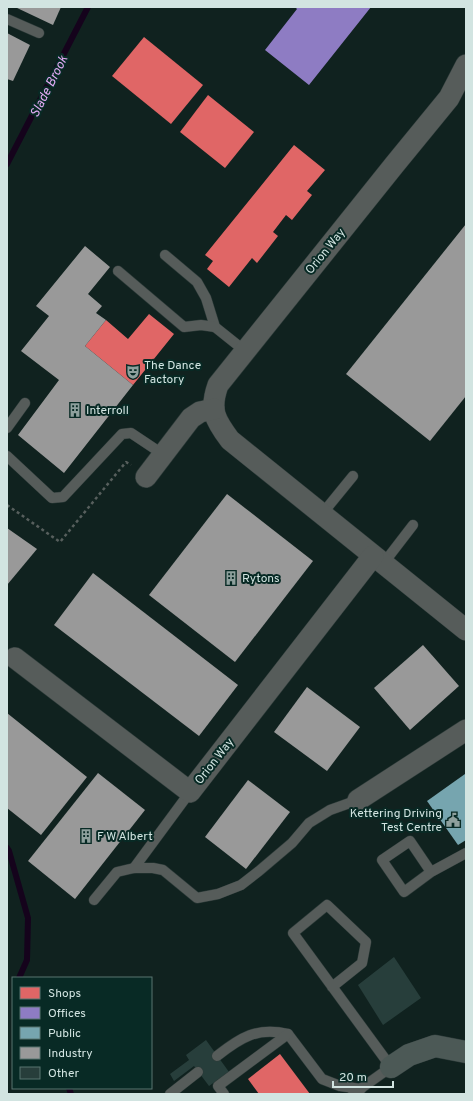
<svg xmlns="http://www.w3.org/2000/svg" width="473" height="1101" font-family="Overpass,sans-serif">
<rect width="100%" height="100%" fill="#10221f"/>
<!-- shops -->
<g fill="#e06666">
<path d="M144 37 203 85 171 124 112 76Z"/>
<path d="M208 95 254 132 225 168 180 132Z"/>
<path d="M294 145 325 170 307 191 312 195 292 220 286 215 273 232 278 236 257 263 252 258 229 287 207 269 213 261 205 255Z"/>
<path d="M149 314 174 334 133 385 85 346 106 320 128 339Z"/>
<path d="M280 1054 310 1094H259L248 1079Z"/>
</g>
<!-- offices -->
<path fill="#8e7cc3" d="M295 7H371L309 85 265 50 297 9Z"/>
<!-- public -->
<path fill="#76a5af" d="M465 774 466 840 458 845 427 801Z"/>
<!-- industry -->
<g fill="#999">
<path d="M15 7H61L53 25Z"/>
<path d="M7 33 30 45 13 81 7 79Z"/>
<path d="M466 224V396L430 441 346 374Z"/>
<path d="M85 246 110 267 88 294 102 306 96 313 106 320 85 346 133 385 64 473 18 435 59 380 21 351 49 316 36 306Z"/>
<path d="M227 494 313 561 235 662 149 595Z"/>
<path d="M7 528 37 549 7 585Z"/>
<path d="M93 573 238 685 199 736 54 625Z"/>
<path d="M423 645 459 686 410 730 374 688Z"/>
<path d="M307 687 360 727 327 771 274 732Z"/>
<path d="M7 713 87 777 41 835 7 808Z"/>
<path d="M98 773 145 810 75 899 28 861Z"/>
<path d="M248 780 290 812 246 869 205 837Z"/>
</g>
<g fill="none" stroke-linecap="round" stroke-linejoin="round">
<!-- stream -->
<g stroke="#15031c" stroke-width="6">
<path d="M7 164 88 7"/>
<path d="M7 848 9 851 28 918 27 960 19 978"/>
<path d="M69 1088 71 1094"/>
</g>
</g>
<!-- building -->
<g fill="#273e3b">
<path d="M394 957 421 998 383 1025 358 985Z"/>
<path d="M206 1040 229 1072 209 1086 194 1066 174 1081 170 1074 189 1060 186 1055Z"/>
</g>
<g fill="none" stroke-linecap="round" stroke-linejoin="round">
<defs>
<g id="lane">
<path d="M7 19 39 33"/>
<path d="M165 255 197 282 206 298 215 327 245 351"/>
<path d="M118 271 184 327 201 325 215 327"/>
<path d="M7 428 25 403"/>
<path d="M7 456 52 498 63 497 122 434 131 433 164 455"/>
<path d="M322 514 353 476"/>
<path d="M383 564 413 525"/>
<path d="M134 868 190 792"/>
<path d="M431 872 410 841 382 860 404 892 431 872 466 853"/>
<path d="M94 900 117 872 134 868H153L163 870 197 898 218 894 241 885 259 871 292 843 309 823 330 810 358 800"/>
<path d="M332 987 362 963 366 942 327 905 293 933 391 1067 353 1094"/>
<path d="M217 1056C241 1037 257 1027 288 1034L322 1079 340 1086 361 1089"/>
<path d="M170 1094 198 1072"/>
<path d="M224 1094 218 1086 288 1034"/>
</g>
<g id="street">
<path d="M466 65 449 98 395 164 218 385C209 410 215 420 230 440L466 630"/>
<path d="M146 477 191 418 200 412 214 409"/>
<path d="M15 658 190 792 373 556"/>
<path d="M358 800 466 730"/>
</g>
<path id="highway" d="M391 1067 409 1055 435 1046 466 1052"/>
</defs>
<!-- lane casing -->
<use href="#lane" stroke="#2d3b39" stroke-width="11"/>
<!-- street casing -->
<use href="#street" stroke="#2d3b39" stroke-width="22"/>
<!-- highway casing -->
<use href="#highway" stroke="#2d3b39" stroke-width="23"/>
<!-- path -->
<path stroke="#575f5d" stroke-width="2.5" stroke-dasharray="3 3" stroke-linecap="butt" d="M7 505 60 542 126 462 131 465"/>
<!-- lane -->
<use href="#lane" stroke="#565c5a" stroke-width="10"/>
<!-- street -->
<use href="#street" stroke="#565c5a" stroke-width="21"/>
<!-- highway -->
<use href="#highway" stroke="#4c5956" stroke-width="22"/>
</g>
<!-- icons -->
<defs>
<symbol id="theatre-bare" viewBox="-9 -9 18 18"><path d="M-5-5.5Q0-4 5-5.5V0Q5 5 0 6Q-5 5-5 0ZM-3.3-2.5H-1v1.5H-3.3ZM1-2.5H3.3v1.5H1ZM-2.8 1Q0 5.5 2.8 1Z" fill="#8ea09d" stroke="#082a25" stroke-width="2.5" paint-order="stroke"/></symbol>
<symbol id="building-bare" viewBox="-9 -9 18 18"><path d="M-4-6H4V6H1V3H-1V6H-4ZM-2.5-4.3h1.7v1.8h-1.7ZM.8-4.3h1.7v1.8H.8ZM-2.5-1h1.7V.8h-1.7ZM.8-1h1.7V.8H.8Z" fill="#8ea09d" stroke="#082a25" stroke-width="2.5" paint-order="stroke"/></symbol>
<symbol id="civic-bare" viewBox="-9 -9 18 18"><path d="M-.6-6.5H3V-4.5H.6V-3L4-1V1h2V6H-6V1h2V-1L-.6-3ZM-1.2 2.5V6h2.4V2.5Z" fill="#8ea09d" stroke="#082a25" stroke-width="2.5" paint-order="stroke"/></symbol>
</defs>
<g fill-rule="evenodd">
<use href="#theatre-bare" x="123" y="362" width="20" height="20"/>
<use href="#building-bare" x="65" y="400" width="20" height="20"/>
<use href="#building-bare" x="221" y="568" width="20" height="20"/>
<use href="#civic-bare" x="443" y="810" width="20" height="20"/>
<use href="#building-bare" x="76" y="826" width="20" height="20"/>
</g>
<g text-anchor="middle" stroke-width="4" stroke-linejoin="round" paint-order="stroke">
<!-- street labels -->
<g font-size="12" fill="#d2e4e1" stroke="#082a25">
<text transform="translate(325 251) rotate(-51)" y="4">Orion Way</text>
<text transform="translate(214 761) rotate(-52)" y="4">Orion Way</text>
</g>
<!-- poi labels -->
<g font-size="12" fill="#d2e4e1" stroke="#082a25" text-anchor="start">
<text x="144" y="369">The Dance<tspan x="144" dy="14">Factory</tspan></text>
<text x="86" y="414">Interroll</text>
<text x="242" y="582">Rytons</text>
<text x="442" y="817" text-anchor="end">Kettering Driving<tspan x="442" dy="14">Test Centre</tspan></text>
<text x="97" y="840">F W Albert</text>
</g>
<!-- water labels -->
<g font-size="13" font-style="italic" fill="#e5acf7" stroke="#082a25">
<text transform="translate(48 86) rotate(-63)" y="5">Slade Brook</text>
</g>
</g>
<!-- border -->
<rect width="473" height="1101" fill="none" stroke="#d2e4e1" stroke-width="16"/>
<!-- legend -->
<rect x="12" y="977" width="140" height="112" fill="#082a25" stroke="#597470"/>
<rect x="20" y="987" width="20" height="12" fill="#e06666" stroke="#597470"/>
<text x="48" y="997" font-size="12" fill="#d2e4e1">Shops</text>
<rect x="20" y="1007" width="20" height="12" fill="#8e7cc3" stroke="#597470"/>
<text x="48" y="1017" font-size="12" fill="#d2e4e1">Offices</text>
<rect x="20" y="1027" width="20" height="12" fill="#76a5af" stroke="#597470"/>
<text x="48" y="1037" font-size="12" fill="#d2e4e1">Public</text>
<rect x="20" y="1047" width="20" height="12" fill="#999999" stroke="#597470"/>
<text x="48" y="1057" font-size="12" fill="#d2e4e1">Industry</text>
<rect x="20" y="1067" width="20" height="12" fill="#273e3b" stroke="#597470"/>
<text x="48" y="1077" font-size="12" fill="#d2e4e1">Other</text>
<!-- scale -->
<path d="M333 1081v6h60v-6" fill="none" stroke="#d2e4e1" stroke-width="2"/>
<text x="339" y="1081" font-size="12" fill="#d2e4e1" stroke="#082a25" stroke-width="3" paint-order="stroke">20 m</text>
</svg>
